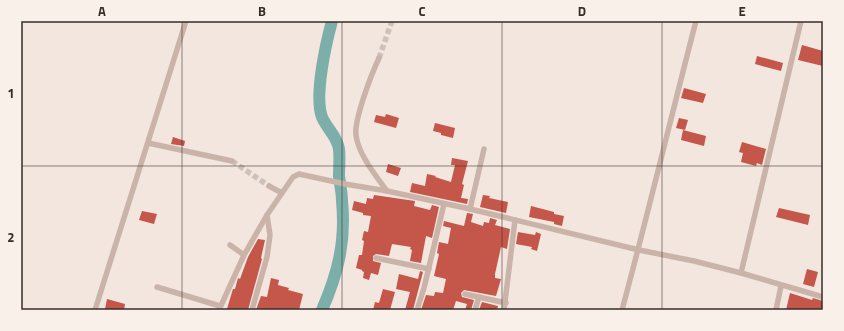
<svg xmlns="http://www.w3.org/2000/svg" width="844" height="331" font-family="'Titillium Web',sans-serif">
<rect width="100%" height="100%" fill="#f2e6de"/>
<g fill="none" stroke-linecap="round" stroke-linejoin="round">
<!-- river -->
<path stroke="#7dafaa" stroke-width="12" d="M322 310C338 273 346 242 342 201 342 193 340 185 339 176 339 167 340 158 339 149 337 136 327 129 322 117 314 96 326 43 332 21"/>
</g>
<!-- building -->
<g fill="#c4564a">
<path d="M802 45 823 51V66L798 60Z"/>
<path d="M757 56 783 63 781 71 755 64Z"/>
<path d="M684 88 706 94 703 103 681 98Z"/>
<path d="M386 114 399 118 396 128 374 122 376 115 385 117Z"/>
<path d="M679 118 688 120 685 130 676 128Z"/>
<path d="M435 123 455 128 453 138 441 135V133L433 131Z"/>
<path d="M683 130 706 136 704 146 681 140Z"/>
<path d="M173 137 185 141 184 146 171 144Z"/>
<path d="M742 142 766 149 762 165 757 163 756 166 741 162 743 153 739 152Z"/>
<path d="M452 158 468 161 462 184 464 185 461 198 468 199 467 204 410 192 412 183 425 186 427 174 436 176 435 177 451 182 455 165H451Z"/>
<path d="M388 164 401 168 398 176 386 172Z"/>
<path d="M374 195 415 201 414 206 430 210 432 205 439 207 432 238 426 236 421 263 410 261 412 250 410 249 411 247 392 244 389 256 376 254 373 256V261L381 263 378 275 371 273 369 280 363 278 364 272 362 271V270L356 268 359 255H362L364 241 362 240 364 231 368 232 371 216 363 215V213L352 210 354 201 366 204 367 198 373 199Z"/>
<path d="M483 195 490 196 489 198 508 202 506 213 480 207Z"/>
<path d="M531 206 554 212V214L564 216 562 226 554 224V222L529 217Z"/>
<path d="M779 208 810 215 808 225 776 217Z"/>
<path d="M142 211 157 214 154 224 139 220Z"/>
<path d="M467 213 473 214 471 222 483 226 484 222 489 223 490 218 497 220 495 225 510 229 507 249 501 247 495 274V278L501 279 496 296 464 290 461 293 462 297 474 300 471 310H465L467 304 456 301 453 310H421L426 295 434 296 435 292 443 293 446 279 434 276 439 254 437 253 439 242 448 244 451 228 443 226 444 221 464 226Z"/>
<path d="M518 232 535 235 536 232 541 234 537 251 531 249 532 247 516 244Z"/>
<path d="M258 239 265 240 261 258 262 259 248 310H228L227 309 232 292 233 289H235L238 278 240 279 248 257Z"/>
<path d="M807 269 818 272 814 287 803 284Z"/>
<path d="M420 271 423 272 413 310H405L410 292 396 289 399 274 418 279Z"/>
<path d="M271 278 279 280 278 285 289 288 288 290 303 294 299 310H256L261 296 267 297Z"/>
<path d="M383 289 395 292 390 310H373L375 302 379 303Z"/>
<path d="M790 293 812 300 813 298 823 301V310H786Z"/>
<path d="M107 299 125 304 124 310 105 309Z"/>
<path d="M482 302 498 306 497 310H479Z"/>
</g>
<g fill="none" stroke-linecap="round" stroke-linejoin="round">
<!-- minor-tunnel -->
<g stroke="#cdc1ba" stroke-width="5.5" stroke-dasharray="5.5 3" stroke-linecap="butt">
<path d="M379 58 392 21"/>
<path d="M232 161 269 186"/>
</g>
<!-- minor -->
<g stroke="#cab4aa" stroke-width="5.5">
<path d="M379 58C372 73 354 119 356 135 358 154 376 176 387 191"/>
<path d="M148 143 232 161"/>
<path d="M282 193 293 177 299 174 345 184 387 191 470 209 639 250 694 261 741 273 823 297"/>
<path d="M470 209 484 149"/>
<path d="M230 245 244 255"/>
<path d="M376 258 429 269"/>
<path d="M741 273 801 21"/>
<path d="M157 287 220 306"/>
<path d="M465 294 506 303"/>
<path d="M95 310 186 21"/>
<path d="M219 310 244 255 267 215"/>
<path d="M252 310 267 257 270 235 267 215 282 193 269 186"/>
<path d="M417 310 424 288 444 204"/>
<path d="M475 310 479 297"/>
<path d="M504 310 515 220"/>
<path d="M622 310C648 214 671 117 696 21"/>
<path d="M776 310 781 286"/>
</g>
</g>
<!-- grid -->
<path fill="none" stroke="#382c29" stroke-width="1" stroke-opacity="0.55" d="M182 21V310M342 21V310M502 21V310M662 21V310M21 166H823"/>
<!-- border -->
<rect width="844" height="331" fill="none" stroke="#faf0ea" stroke-width="44"/>
<rect x="22" y="22" width="800" height="287" fill="none" stroke="#382c29" stroke-width="1.5"/>
<g font-size="13" text-anchor="middle" font-weight="bold" fill="#382c29">
<text x="102" y="16">A</text>
<text x="262" y="16">B</text>
<text x="422" y="16">C</text>
<text x="582" y="16">D</text>
<text x="742" y="16">E</text>
<text x="11" y="98">1</text>
<text x="11" y="242">2</text>
</g>
</svg>
